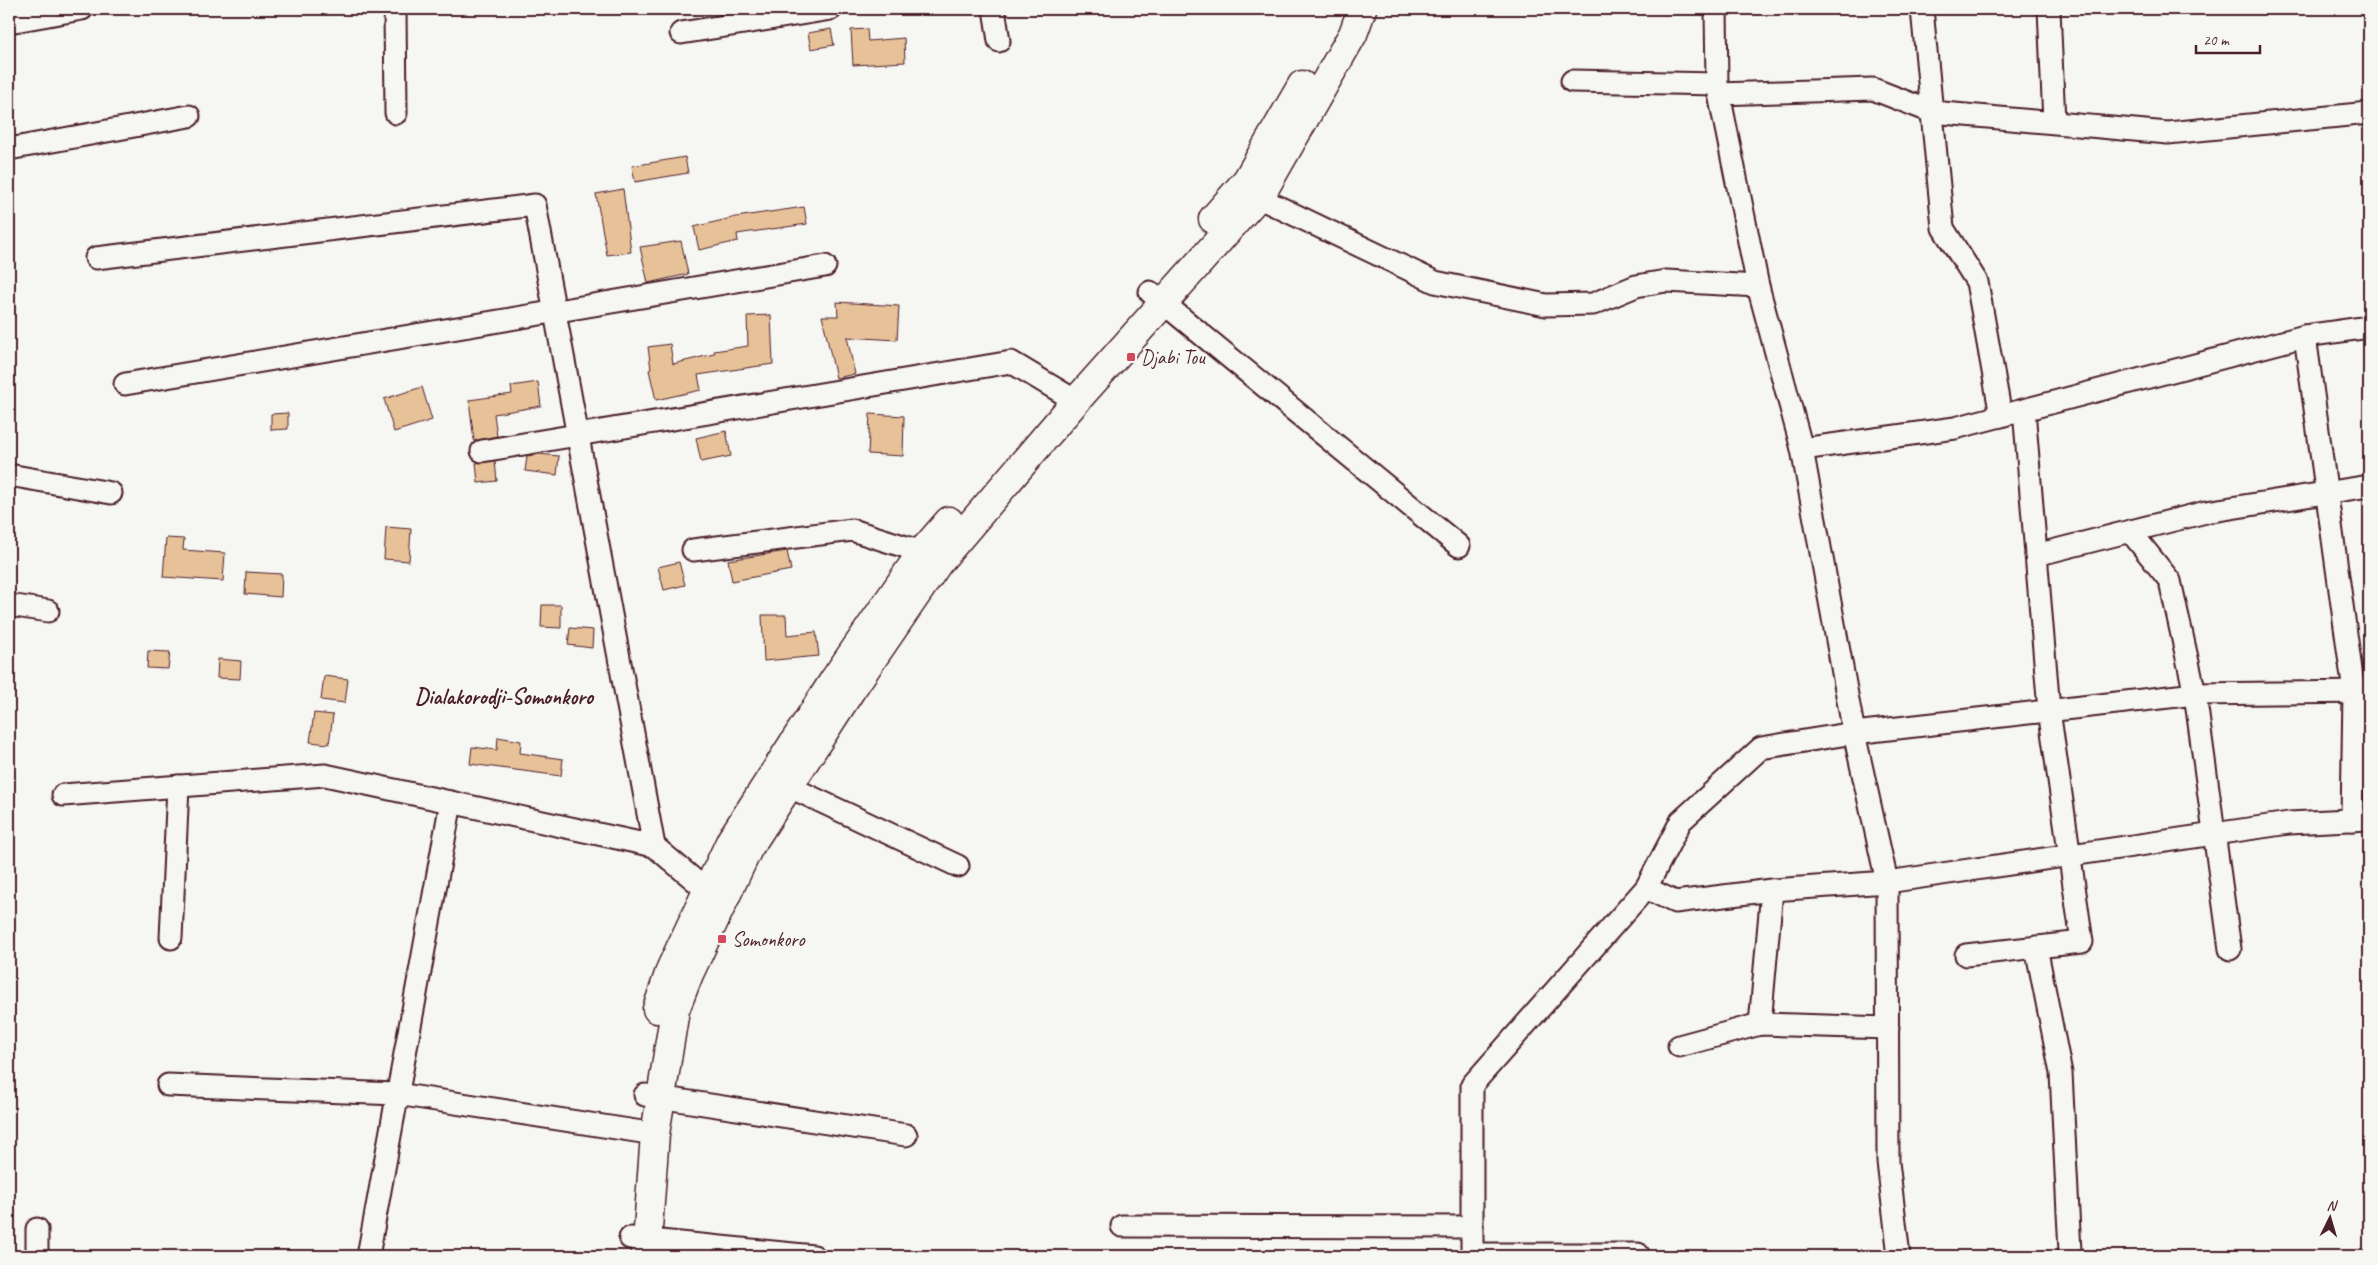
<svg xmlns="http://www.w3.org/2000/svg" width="2378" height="1265" font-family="Caveat,sans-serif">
<rect width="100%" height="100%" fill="#f6f6f2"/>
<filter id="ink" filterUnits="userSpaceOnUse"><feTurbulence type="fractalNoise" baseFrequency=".02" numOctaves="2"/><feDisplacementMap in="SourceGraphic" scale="10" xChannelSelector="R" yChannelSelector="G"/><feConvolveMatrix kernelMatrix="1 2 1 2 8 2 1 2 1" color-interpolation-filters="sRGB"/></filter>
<g filter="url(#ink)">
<!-- building -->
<g fill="#e7c198" stroke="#4a1f2b">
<path d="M831 29 834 45 811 49 808 33Z"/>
<path d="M867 29 868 41 904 38 905 62 853 65 851 30Z"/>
<path d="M685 157 688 173 635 182 632 166Z"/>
<path d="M623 189 631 252 607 255 596 194Z"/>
<path d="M804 207 807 224 737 234 738 241 699 250 694 227 736 217Z"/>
<path d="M681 241 688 274 648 283 640 247Z"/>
<path d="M837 302 899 306 897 340 847 337 855 374 836 378 822 316H838Z"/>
<path d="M771 315 773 364 698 375 701 390 656 400 649 370 651 369 648 347 670 344 673 364 714 354V351L748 346 747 316Z"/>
<path d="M538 382 541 406 494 414 497 436 474 441 469 400 512 394 511 386Z"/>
<path d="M422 387 432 420 394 432 384 399Z"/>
<path d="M288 413V429L271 430V414Z"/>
<path d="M870 414 904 416 903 456 868 454Z"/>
<path d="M726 431 731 456 701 462 696 438Z"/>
<path d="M539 454 559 456 557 475 525 471 527 456Z"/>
<path d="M495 461 497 481 478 483 476 463Z"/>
<path d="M386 527 411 529 409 561 384 559Z"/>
<path d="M166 538 184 539 183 550 225 553 223 581 163 577Z"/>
<path d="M787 551 791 570 732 581 728 560Z"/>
<path d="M679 562 685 585 664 590 658 567Z"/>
<path d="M246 572 282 574 281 597 245 594Z"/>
<path d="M542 605H561V628L541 627Z"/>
<path d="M762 615H786L787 635 816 632 819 656 764 661Z"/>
<path d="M570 628 593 630 592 648 568 645Z"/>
<path d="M148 651 170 652 168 669 147 668Z"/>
<path d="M218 659 241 661 240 679 217 678Z"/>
<path d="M324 676 348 679 345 703 321 700Z"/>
<path d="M314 713 333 715 329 744 310 742Z"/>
<path d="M498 737 521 741 520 753 563 759 561 776 470 764 472 747 497 750Z"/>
</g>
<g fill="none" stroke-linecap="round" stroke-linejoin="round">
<defs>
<g id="street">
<path d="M395 9 396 113"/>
<path d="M994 9 999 41"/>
<path d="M1922 9 1943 228 1977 282 2001 416"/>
<path d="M2049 9 2054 122"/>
<path d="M9 22 82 9"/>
<path d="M681 33 831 9"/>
<path d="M1572 81 1717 84"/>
<path d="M1719 94 1873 89 1932 112 2168 133 2369 113"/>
<path d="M9 149 189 116"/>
<path d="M1245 191 1435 282 1546 305 1593 304 1636 286 1666 281 1758 286"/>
<path d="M96 258 535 205 654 846"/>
<path d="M1150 292 1459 546"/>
<path d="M2305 336 2354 692 2352 820"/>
<path d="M125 384 825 266"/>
<path d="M1802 449 1955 428 2305 336 2369 327"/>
<path d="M482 451 1011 362 1076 401"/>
<path d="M9 475 111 493"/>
<path d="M2130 531 2170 581 2195 694 2230 949"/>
<path d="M693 550 852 530 922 552 933 560"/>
<path d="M2036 555 2206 512 2369 486"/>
<path d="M9 605 48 611"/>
<path d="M775 780 958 866"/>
<path d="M63 795 325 775 654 846 717 899"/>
<path d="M1646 888 1675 902 1772 890 1887 882 2289 823 2369 819"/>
<path d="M171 938 178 786"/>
<path d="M2036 947 2061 1073 2070 1252"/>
<path d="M1966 955 2082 942 2049 710 2024 410"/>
<path d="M1760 1024 1772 890"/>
<path d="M1679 1046 1760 1024 1888 1028"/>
<path d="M168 1085 397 1094 655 1134"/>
<path d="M645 1095 906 1135"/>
<path d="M1122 1226 1472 1227"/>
<path d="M630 1238 814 1256"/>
<path d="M1472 1254H1638"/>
<path d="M37 1256V1229"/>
<path d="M368 1256 451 802"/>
<path d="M1472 1256V1085L1646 888 1681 821 1761 748 1854 733 1802 449 1758 286 1717 84 1716 9"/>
<path d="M1899 1256 1888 1162 1887 882 1854 733 2195 694 2369 692"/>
</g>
<g id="secondary">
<path d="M1213 219 1247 180 1302 85"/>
<path d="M657 1009 671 968 731 840 834 680 922 552 949 521"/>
<path d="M646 1256 655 1134 675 1010 689 974 748 849 851 690 938 563 1076 401 1263 191 1353 34 1362 9"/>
</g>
</defs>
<!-- street casing -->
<use href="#street" stroke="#4a1f2b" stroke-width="25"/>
<!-- secondary casing -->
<use href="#secondary" stroke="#4a1f2b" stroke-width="31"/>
<!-- street -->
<use href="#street" stroke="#f6f6f2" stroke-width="21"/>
<!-- secondary -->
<use href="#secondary" stroke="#f6f6f2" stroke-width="28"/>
</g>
</g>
<!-- markers -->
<g fill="#d1495b" stroke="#f6f6f2" stroke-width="2">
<rect x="1126" y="352" width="10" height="10" rx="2.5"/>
<rect x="717" y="934" width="10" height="10" rx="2.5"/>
</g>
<g text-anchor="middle" stroke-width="4" stroke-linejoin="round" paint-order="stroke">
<!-- poi labels -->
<g font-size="20" fill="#4a1f2b" stroke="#f6f6f2" text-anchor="start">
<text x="1141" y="364">Djabi Tou</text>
<text x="732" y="946">Somonkoro</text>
</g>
<!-- quarter labels -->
<g font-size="22" font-weight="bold" fill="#4a1f2b" stroke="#f6f6f2">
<text x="504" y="704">Dialakorodji-Somonkoro</text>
</g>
</g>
<!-- margin -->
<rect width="2378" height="1265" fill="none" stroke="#f6f6f2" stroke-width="30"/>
<rect x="15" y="15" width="2348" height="1235" fill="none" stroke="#4a1f2b" stroke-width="2" filter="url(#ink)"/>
<!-- north arrow -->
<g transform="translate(2330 1218) rotate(5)" stroke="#f6f6f2" stroke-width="4" paint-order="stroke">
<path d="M0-4L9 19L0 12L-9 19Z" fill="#4a1f2b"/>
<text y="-8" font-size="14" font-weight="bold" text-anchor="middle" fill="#4a1f2b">N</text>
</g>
<!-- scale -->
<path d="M2196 45v8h64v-8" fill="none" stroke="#4a1f2b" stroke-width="2.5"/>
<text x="2203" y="45" font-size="15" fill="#4a1f2b" stroke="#f6f6f2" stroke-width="4" paint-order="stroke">20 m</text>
</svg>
